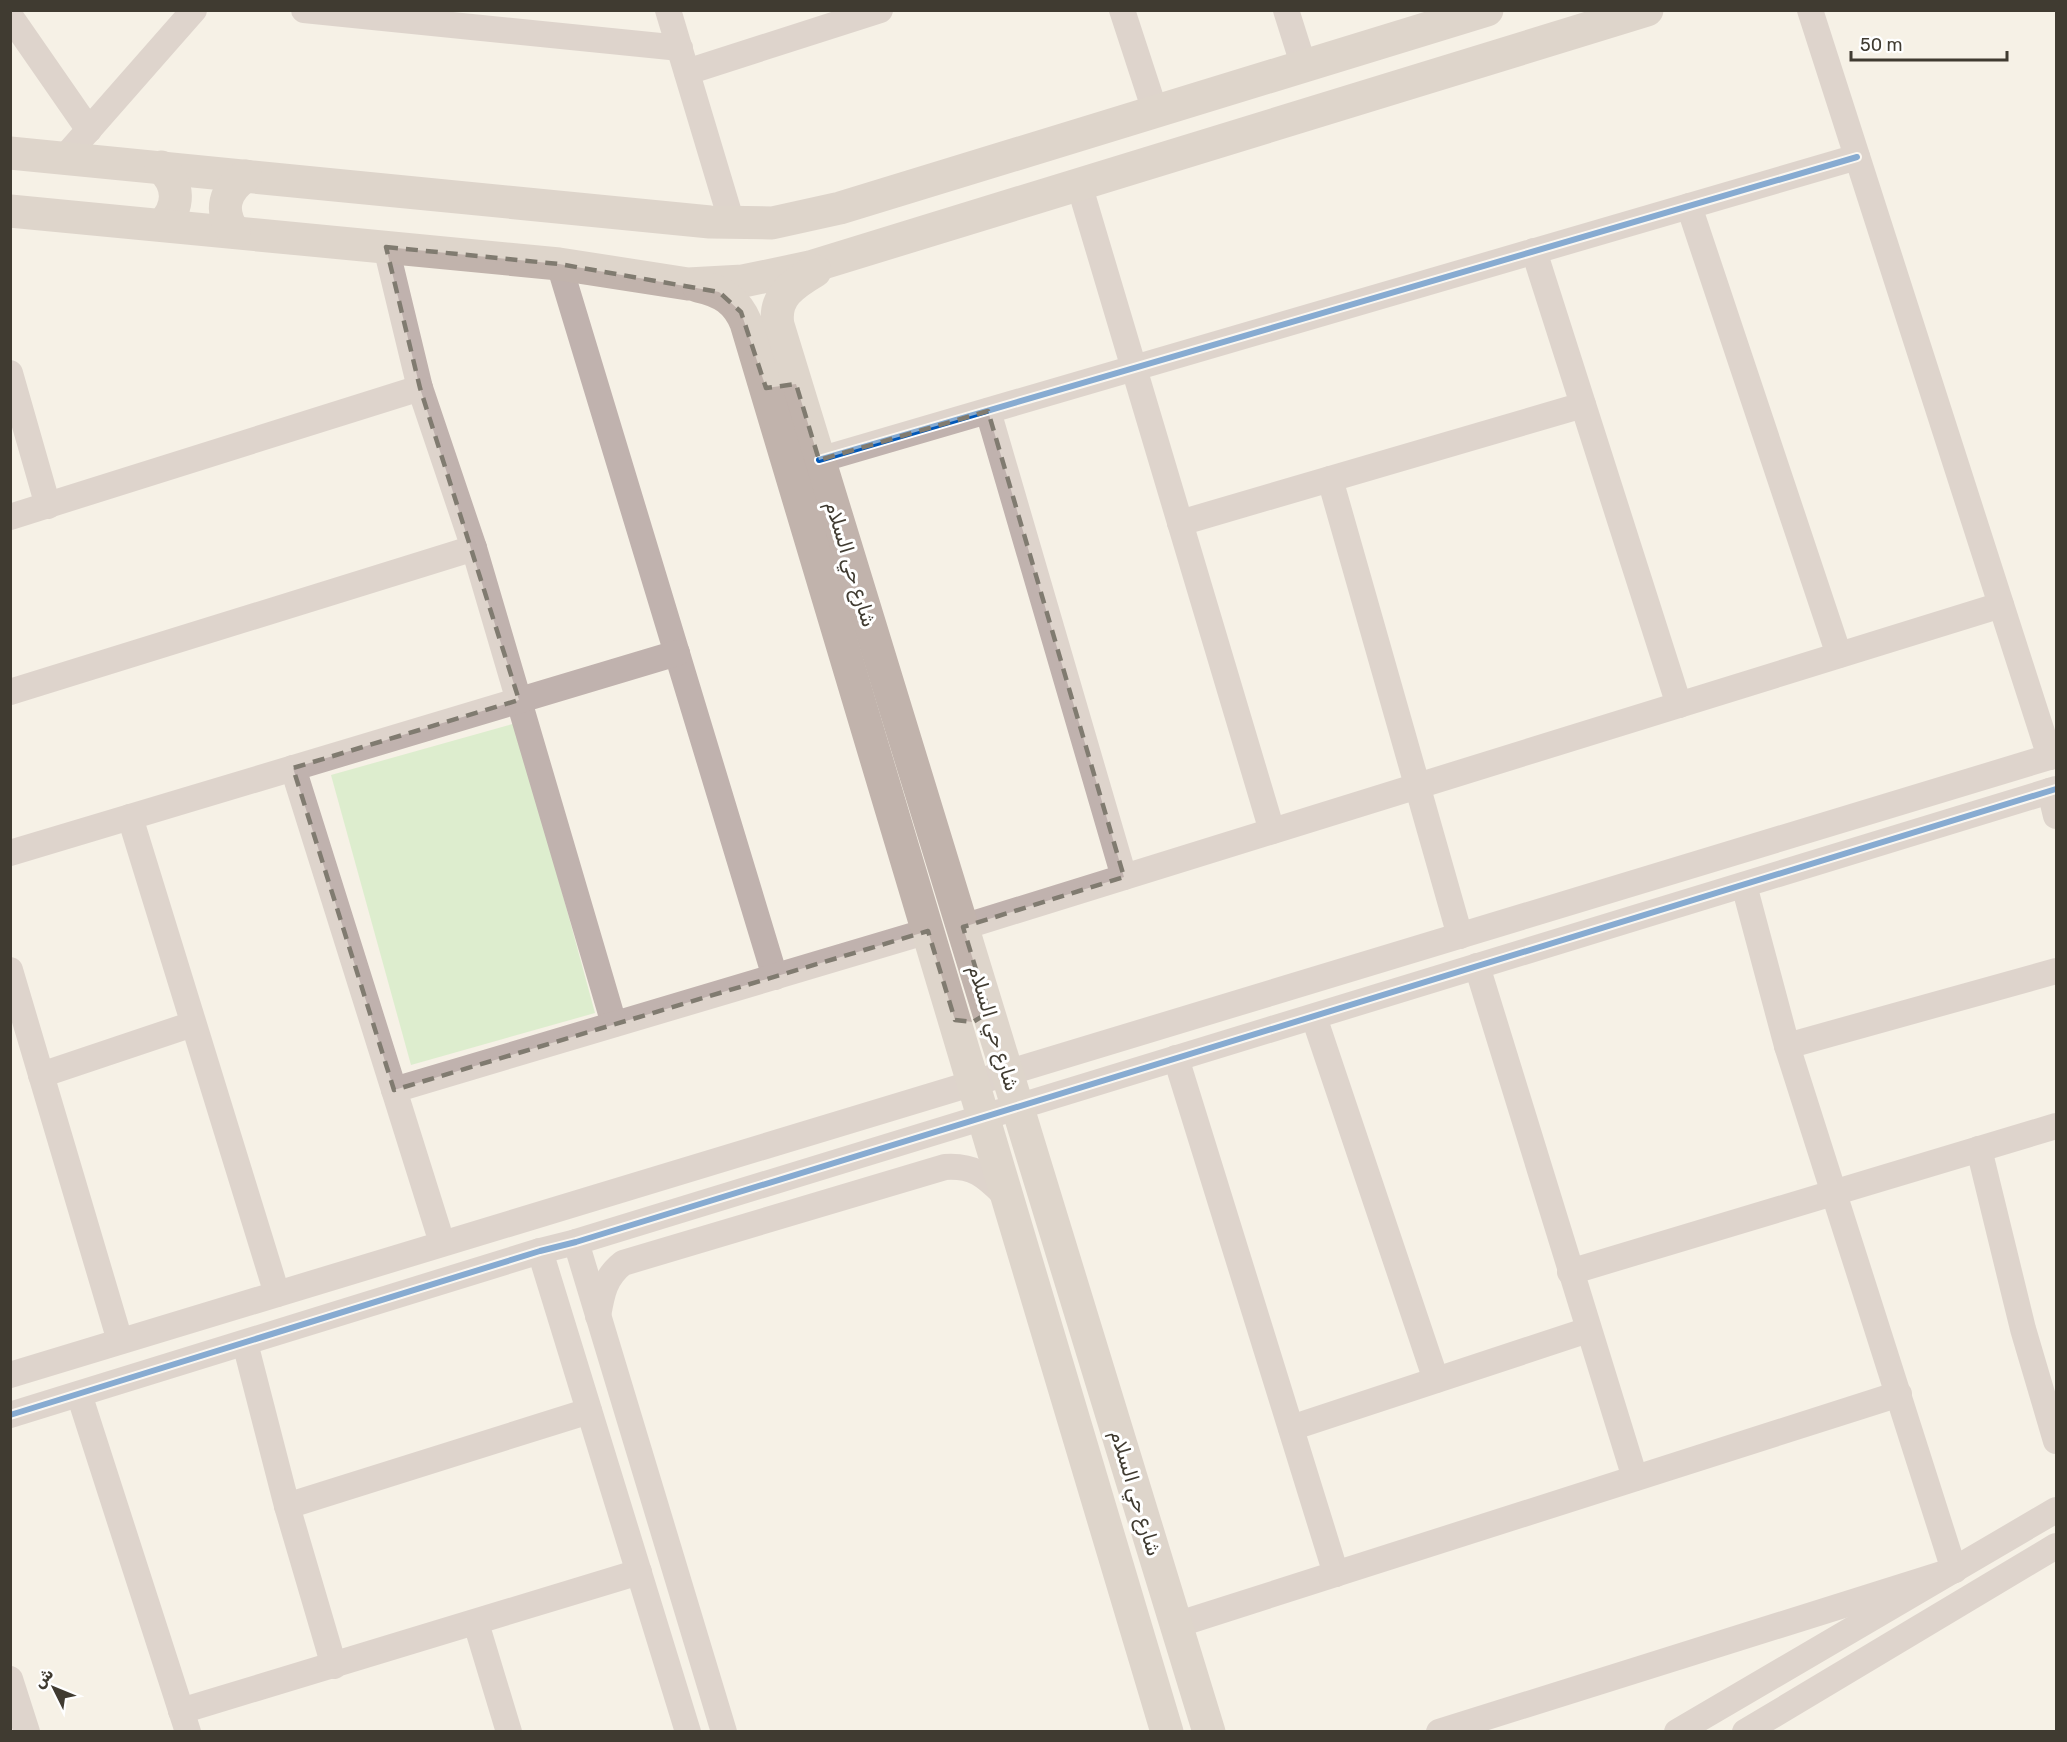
<svg xmlns="http://www.w3.org/2000/svg" width="2067" height="1742" font-family="Rubik,Cairo,sans-serif">
<rect width="100%" height="100%" fill="#f6f1e6"/>
<!-- green -->
<path fill="#ddedce" d="M516 723 595 1013 411 1065 331 775Z"/>
<g fill="none" stroke-linecap="round" stroke-linejoin="round">
<!-- minor -->
<g stroke="#c0b2ae" stroke-width="26">
<path d="M304 10 680 48"/>
<path d="M668 10 732 223"/>
<path d="M1122 10 1155 111"/>
<path d="M1286 10 1304 67"/>
<path d="M1810 10 2050 757"/>
<path d="M10 16 89 130"/>
<path d="M687 72 880 10"/>
<path d="M64 158 194 10"/>
<path d="M1079 184 1272 831"/>
<path d="M1689 206 1839 655"/>
<path d="M386 247 420 388 474 548 614 1024"/>
<path d="M1534 251 1679 705"/>
<path d="M559 264 775 977"/>
<path d="M10 373 48 506"/>
<path d="M988 411 1124 877"/>
<path d="M819 460 1857 157"/>
<path d="M1330 479 1460 936"/>
<path d="M10 517 420 388"/>
<path d="M1180 523 1583 405"/>
<path d="M10 692 474 548"/>
<path d="M293 768 438 1230"/>
<path d="M2050 791 2056 816"/>
<path d="M130 817 277 1294"/>
<path d="M10 853 677 653"/>
<path d="M1744 885 1787 1046 1954 1570"/>
<path d="M963 927 2001 605"/>
<path d="M1477 966 1635 1478"/>
<path d="M10 970 120 1341"/>
<path d="M1314 1017 1436 1380"/>
<path d="M1787 1046 2056 971"/>
<path d="M1176 1058 1336 1574"/>
<path d="M41 1075 193 1024"/>
<path d="M394 1090 928 931"/>
<path d="M1979 1149 2023 1329 2056 1441"/>
<path d="M576 1242 724 1732"/>
<path d="M540 1251 688 1732"/>
<path d="M1570 1272 2056 1126"/>
<path d="M598 1316C602 1293 605 1277 623 1263L945 1167C976 1165 986 1177 1008 1198"/>
<path d="M245 1343 287 1506 334 1666"/>
<path d="M10 1375 2056 755"/>
<path d="M79 1394 188 1732"/>
<path d="M10 1415 540 1251 576 1242 2056 789"/>
<path d="M1291 1428 1588 1330"/>
<path d="M287 1506 589 1411"/>
<path d="M476 1623 509 1732"/>
<path d="M1176 1625 1899 1394"/>
<path d="M10 1679 27 1732"/>
<path d="M181 1711 639 1572"/>
<path d="M1439 1732 1955 1570"/>
<path d="M1677 1732 2056 1510"/>
<path d="M1745 1732 2056 1546"/>
</g>
<!-- major -->
<g stroke="#c1b3ac" stroke-width="33">
<path d="M10 153 710 222 772 223 840 208 1487 10"/>
<path d="M161 167C180 185 180 207 162 225"/>
<path d="M10 211 559 264 688 284 743 281 810 267 1647 10"/>
<path d="M234 232C219 211 224 190 246 176"/>
<path d="M815 271C793 284 773 297 778 325L1209 1732"/>
<path d="M698 286C722 291 737 301 746 323L1167 1732"/>
</g>
<defs>
<g id="cycleway">
<path d="M819 460 1857 157"/>
<path d="M10 1415 540 1251 576 1242 2056 789"/>
</g>
</defs>
<!-- cycleway casing -->
<use href="#cycleway" stroke="#fff" stroke-width="10"/>
<!-- cycleway -->
<use href="#cycleway" stroke="#0057b8" stroke-width="6"/>
</g>
<!-- marked area -->
<path d="M0 0H2067V1742H0ZM386 247 559 264 719 292 741 312 766 388 796 384 819 460 988 411 1124 877 963 927 989 1012 973 1022 955 1020 928 931 394 1090 293 768 519 700 420 388Z" fill="#f6f1e6" fill-opacity=".55" fill-rule="evenodd"/>
<path fill="none" stroke="#807b70" stroke-width="4.5" stroke-dasharray="12 8" stroke-linejoin="round" d="M386 247 559 264 719 292 741 312 766 388 796 384 819 460 988 411 1124 877 963 927 989 1012 973 1022 955 1020 928 931 394 1090 293 768 519 700 420 388Z"/>
<g text-anchor="middle" stroke-width="6" stroke-linejoin="round" paint-order="stroke">
<!-- street labels -->
<g font-size="20" fill="#403b31" stroke="#fff">
<text transform="translate(851 564) rotate(73)" y="7">شارع حي السلام</text>
<text transform="translate(994 1028) rotate(73)" y="7">شارع حي السلام</text>
<text transform="translate(1136 1493) rotate(73)" y="7">شارع حي السلام</text>
</g>
</g>
<!-- border -->
<rect width="2067" height="1742" fill="none" stroke="#403b31" stroke-width="24"/>
<!-- north arrow -->
<g transform="translate(54 1688) rotate(313)" stroke="#ffffff" stroke-width="4.5" paint-order="stroke">
<path d="M0-4.5L10 22L0 15L-10 22Z" fill="#403b31"/>
<text y="-9" font-size="16" font-weight="bold" text-anchor="middle" fill="#403b31">ش</text>
</g>
<!-- scale -->
<path d="M1851 51v9h156v-9" fill="none" stroke="#403b31" stroke-width="3"/>
<text x="1860" y="51" font-size="18" fill="#403b31" stroke="#ffffff" stroke-width="4.5" paint-order="stroke">50 m</text>
</svg>
